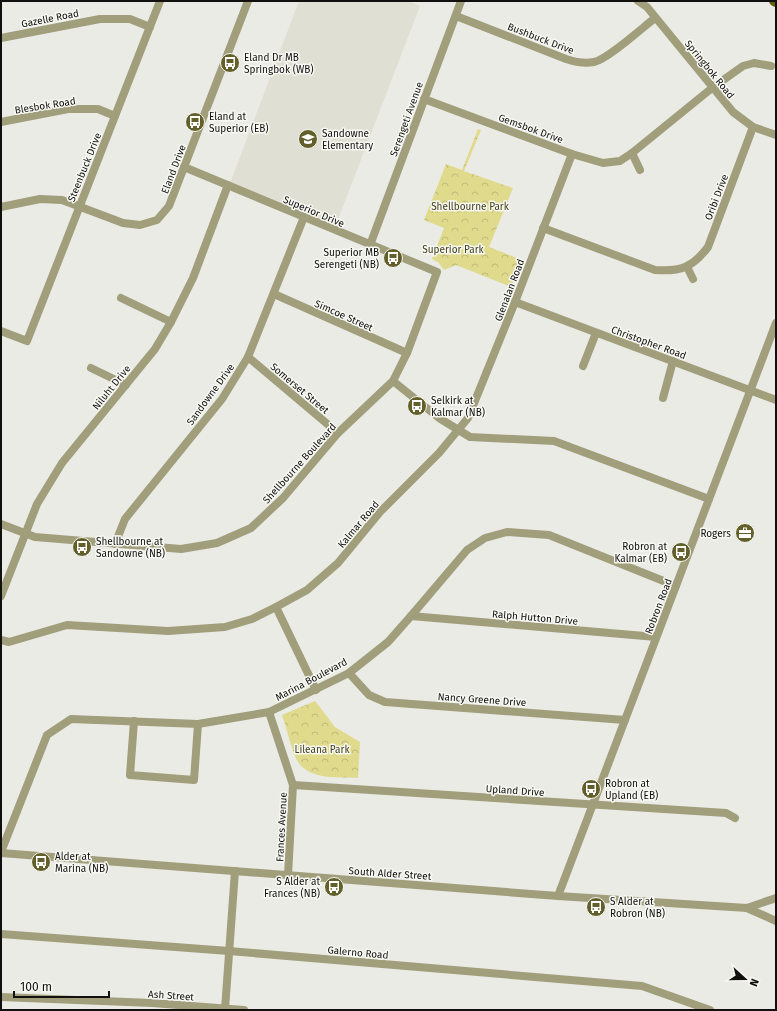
<svg xmlns="http://www.w3.org/2000/svg" width="777" height="1011" font-family="'Fira Sans',sans-serif">
<defs>
<pattern id="park-crowns" width="20" height="18" patternUnits="userSpaceOnUse"><rect width="20" height="18" fill="#dfda8c"/><path d="M2 6a3 3 0 1 1 6 0M12 15a3 3 0 1 1 6 0" fill="none" stroke="#beba78"/></pattern>
</defs>
<rect width="100%" height="100%" fill="#ebebe6"/>
<!-- built -->
<path fill="#dfdfd3" d="M299 1H409L420 6 334 230 229 186Z"/>
<!-- park -->
<g fill="url(#park-crowns)">
<path d="M478 129 481 130 464 171 513 188 489 247 522 260 511 287 456 265 444 270 439 263 432 259 444 228 424 220 446 164 462 170Z"/>
<path d="M315 701 335 727 360 742 358 778C339 777 310 780 298 762 292 752 286 726 282 715Z"/>
</g>
<g fill="none" stroke-linecap="round" stroke-linejoin="round">
<!-- minor -->
<g stroke="#a09e7b" stroke-width="8">
<path d="M638 1 647 7 733 112 753 127 776 135"/>
<path d="M456 16 566 59C575 62 584 64 594 62 608 59 642 28 655 18"/>
<path d="M1 38 100 19H130L150 27"/>
<path d="M424 99 572 154 603 163 620 161 632 153 712 88 743 66 754 63 771 66"/>
<path d="M1 122 68 109H98L115 116"/>
<path d="M632 153 640 170"/>
<path d="M1 207 40 199 62 200 123 223 140 225 157 220 169 206 248 1"/>
<path d="M543 228 655 270C681 272 693 267 708 247L753 127"/>
<path d="M370 245 461 1"/>
<path d="M687 267 693 279"/>
<path d="M274 294 407 353"/>
<path d="M121 298 171 322"/>
<path d="M515 302 776 400"/>
<path d="M1 331 27 341 160 1"/>
<path d="M248 357 338 433"/>
<path d="M583 366 596 333"/>
<path d="M91 368 126 385"/>
<path d="M393 381 439 418 470 437 554 441 709 499"/>
<path d="M663 398 673 361"/>
<path d="M1 524 35 537 181 549 217 543 251 528 283 498 338 433 393 381 407 353 437 272 184 167"/>
<path d="M115 544 125 519 222 399 248 357 304 217"/>
<path d="M1 596 37 504 62 463 155 349 171 322 193 278 228 185"/>
<path d="M276 607 316 690"/>
<path d="M411 616 656 637"/>
<path d="M1 640 9 642 67 625 168 631 225 627 252 619 276 607 307 590 338 563 380 512 439 453 468 418 515 302 572 154"/>
<path d="M349 673 369 695 385 702 625 720"/>
<path d="M269 712 293 785 288 875"/>
<path d="M134 721 130 775 194 780 198 724"/>
<path d="M293 785 726 813 735 818"/>
<path d="M1 852 47 735 71 719 198 724 269 712 349 673 388 642 411 616 467 550 485 538 507 532 549 535 676 586"/>
<path d="M1 853 558 896 747 908 776 898"/>
<path d="M558 896 776 323"/>
<path d="M747 908 776 921"/>
<path d="M1 934 229 951 642 986 710 1010"/>
<path d="M1 997 152 1003 244 1010"/>
<path d="M225 1009 235 871"/>
</g>
<!-- major -->
<path stroke="#635e10" stroke-width="10" d="M774 1 776 2"/>
</g>
<!-- icons -->
<defs>
<symbol id="bus-disc" viewBox="-11 -11 22 22"><circle r="9.5" fill="#625f2b" stroke="#f8f8f3"/><path d="M-5-6H5V4H4V6H2V4H-2V6H-4V4H-5ZM-3.5-4V0h7V-4ZM-3.5 1.2v1.5H-2V1.2ZM2 1.2v1.5H3.5V1.2Z" fill="#fff"/></symbol>
<symbol id="school-disc" viewBox="-11 -11 22 22"><circle r="9.5" fill="#625f2b" stroke="#f8f8f3"/><path d="M0-5L7-2L0 1L-7-2ZM-4 1L0 2.5L4 1V4Q0 6-4 4Z" fill="#fff"/></symbol>
<symbol id="office-disc" viewBox="-11 -11 22 22"><circle r="9.5" fill="#625f2b" stroke="#f8f8f3"/><path d="M-6-3h4V-5.5h4V-3h4V5H-6ZM-1-4.5V-3h2v-1.5ZM-6 0V1H6V0Z" fill="#fff"/></symbol>
</defs>
<g fill-rule="evenodd">
<use href="#bus-disc" x="219" y="52" width="22" height="22"/>
<use href="#bus-disc" x="184" y="111" width="22" height="22"/>
<use href="#school-disc" x="297" y="128" width="22" height="22"/>
<use href="#bus-disc" x="382" y="247" width="22" height="22"/>
<use href="#bus-disc" x="406" y="395" width="22" height="22"/>
<use href="#office-disc" x="734" y="522" width="22" height="22"/>
<use href="#bus-disc" x="71" y="536" width="22" height="22"/>
<use href="#bus-disc" x="670" y="541" width="22" height="22"/>
<use href="#bus-disc" x="580" y="778" width="22" height="22"/>
<use href="#bus-disc" x="30" y="851" width="22" height="22"/>
<use href="#bus-disc" x="323" y="876" width="22" height="22"/>
<use href="#bus-disc" x="585" y="896" width="22" height="22"/>
</g>
<g text-anchor="middle" stroke-width="3" stroke-linejoin="round" paint-order="stroke">
<!-- street labels -->
<g font-size="10" fill="#11100f" stroke="#f8f8f3">
<text transform="translate(50 18) rotate(-11)" y="4">Gazelle Road</text>
<text transform="translate(541 38) rotate(21)" y="4">Bushbuck Drive</text>
<text transform="translate(710 69) rotate(51)" y="4">Springbok Road</text>
<text transform="translate(45 105) rotate(-9)" y="4">Blesbok Road</text>
<text transform="translate(406 119) rotate(-70)" y="4">Serengeti Avenue</text>
<text transform="translate(531 128) rotate(20)" y="4">Gemsbok Drive</text>
<text transform="translate(84 167) rotate(-68)" y="4">Steenbuck Drive</text>
<text transform="translate(173 169) rotate(-69)" y="4">Eland Drive</text>
<text transform="translate(716 197) rotate(-69)" y="4">Oribi Drive</text>
<text transform="translate(314 211) rotate(23)" y="4">Superior Drive</text>
<text transform="translate(509 290) rotate(-69)" y="4">Glenalan Road</text>
<text transform="translate(344 315) rotate(24)" y="4">Simcoe Street</text>
<text transform="translate(649 342) rotate(20)" y="4">Christopher Road</text>
<text transform="translate(111 387) rotate(-51)" y="4">Niluht Drive</text>
<text transform="translate(300 388) rotate(40)" y="4">Somerset Street</text>
<text transform="translate(210 394) rotate(-54)" y="4">Sandowne Drive</text>
<text transform="translate(299 463) rotate(-48)" y="4">Shellbourne Boulevard</text>
<text transform="translate(358 524) rotate(-50)" y="4">Kalmar Road</text>
<text transform="translate(658 606) rotate(-69)" y="4">Robron Road</text>
<text transform="translate(535 617) rotate(5)" y="4">Ralph Hutton Drive</text>
<text transform="translate(311 679) rotate(-28)" y="4">Marina Boulevard</text>
<text transform="translate(482 699) rotate(4)" y="4">Nancy Greene Drive</text>
<text transform="translate(515 790) rotate(4)" y="4">Upland Drive</text>
<text transform="translate(281 827) rotate(-87)" y="4">Frances Avenue</text>
<text transform="translate(390 873) rotate(4)" y="4">South Alder Street</text>
<text transform="translate(358 952) rotate(5)" y="4">Galerno Road</text>
<text transform="translate(171 995) rotate(4)" y="4">Ash Street</text>
</g>
<!-- poi labels -->
<g font-size="10" fill="#11100f" stroke="#f8f8f3" text-anchor="start">
<text x="244" y="61">Eland Dr MB<tspan x="244" dy="12">Springbok (WB)</tspan></text>
<text x="209" y="120">Eland at<tspan x="209" dy="12">Superior (EB)</tspan></text>
<text x="322" y="137">Sandowne<tspan x="322" dy="12">Elementary</tspan></text>
<text x="379" y="256" text-anchor="end">Superior MB<tspan x="379" dy="12">Serengeti (NB)</tspan></text>
<text x="431" y="404">Selkirk at<tspan x="431" dy="12">Kalmar (NB)</tspan></text>
<text x="731" y="537" text-anchor="end">Rogers</text>
<text x="96" y="545">Shellbourne at<tspan x="96" dy="12">Sandowne (NB)</tspan></text>
<text x="667" y="550" text-anchor="end">Robron at<tspan x="667" dy="12">Kalmar (EB)</tspan></text>
<text x="605" y="787">Robron at<tspan x="605" dy="12">Upland (EB)</tspan></text>
<text x="55" y="860">Alder at<tspan x="55" dy="12">Marina (NB)</tspan></text>
<text x="320" y="885" text-anchor="end">S Alder at<tspan x="320" dy="12">Frances (NB)</tspan></text>
<text x="610" y="905">S Alder at<tspan x="610" dy="12">Robron (NB)</tspan></text>
</g>
<!-- park labels -->
<g font-size="10" fill="#403d17" stroke="#f8f8f3">
<text x="470" y="210">Shellbourne Park</text>
<text x="453" y="253">Superior Park</text>
<text x="322" y="753">Lileana Park</text>
</g>
</g>
<!-- border -->
<rect width="777" height="1011" fill="none" stroke="#11100f" stroke-width="4"/>
<!-- north arrow -->
<g transform="translate(745 979) rotate(111)" stroke="#f8f8f3" stroke-width="3" paint-order="stroke">
<path d="M0-3L7 15L0 10L-7 15Z" fill="#11100f"/>
<text y="-6" font-size="11" font-weight="bold" text-anchor="middle" fill="#11100f">N</text>
</g>
<!-- scale -->
<path d="M14 991v6h95v-6" fill="none" stroke="#11100f" stroke-width="2"/>
<text x="20" y="991" font-size="12" fill="#11100f" stroke="#f8f8f3" stroke-width="3" paint-order="stroke">100 m</text>
</svg>
